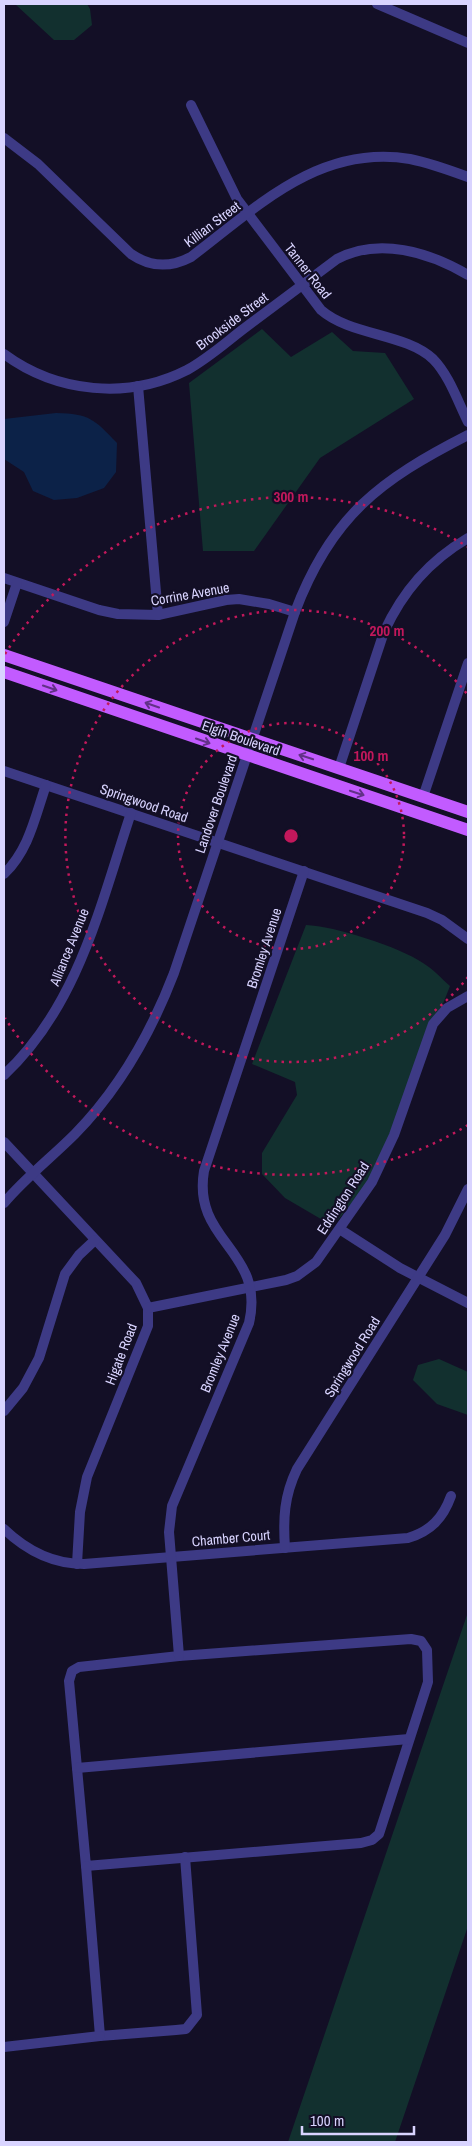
<svg xmlns="http://www.w3.org/2000/svg" width="472" height="2146" font-family="'Archivo Narrow',sans-serif">
<rect width="100%" height="100%" fill="#130f26"/>
<!-- green -->
<g fill="#12302f">
<path d="M15 4H87L90 9 92 25 74 40H54Z"/>
<path d="M262 329 291 357 332 332 353 351 385 353 414 399 320 458 254 551H203L189 383Z"/>
<path d="M306 925C334 926 400 947 423 963 433 969 441 978 450 986L391 1136 364 1188 338 1220 326 1222 285 1198 262 1174V1153L297 1095 295 1082 252 1064Z"/>
<path d="M439 1359 468 1372V1415L437 1404 413 1380 418 1365Z"/>
<path d="M468 1612V1926L395 2142H288Z"/>
</g>
<!-- water -->
<path fill="#0c2248" d="M56 413C90 414 94 419 117 443L116 472 104 488 77 498 54 500 33 491 24 472 4 459V419Z"/>
<g fill="none" stroke-linecap="round" stroke-linejoin="round">
<!-- minor -->
<g stroke="#3d3a85" stroke-width="10">
<path d="M377 4 468 43"/>
<path d="M191 105 237 199 321 310C351 336 405 333 433 359 449 375 458 402 468 422"/>
<path d="M4 138 38 164 131 254C150 267 170 268 191 257 257 207 319 144 410 159 430 163 449 170 468 177"/>
<path d="M4 354C57 393 128 400 187 370 207 359 224 344 242 330 274 306 305 283 337 259 379 237 429 252 468 275"/>
<path d="M138 386 158 615"/>
<path d="M4 578 99 610 118 614 158 615 226 600 239 599 269 604 295 612"/>
<path d="M4 622 17 583"/>
<path d="M339 768 384 632C403 591 429 561 468 538"/>
<path d="M4 771 427 913 442 920 468 939"/>
<path d="M423 797 468 663"/>
<path d="M4 874C29 850 35 817 46 785"/>
<path d="M4 1075C78 1006 100 906 131 813"/>
<path d="M4 1142 136 1283 148 1308V1326L87 1477 80 1512 77 1564"/>
<path d="M4 1203C25 1178 52 1157 75 1134 120 1088 151 1033 174 973L295 612C331 516 380 480 468 435"/>
<path d="M341 1230 400 1268 468 1303"/>
<path d="M148 1308 286 1280 297 1276 316 1262 372 1182 394 1135 433 1024 447 1008 468 996"/>
<path d="M4 1411 23 1388 39 1358 65 1274 79 1255 95 1240"/>
<path d="M4 1529C27 1551 52 1564 84 1564L408 1538C431 1531 443 1518 451 1496"/>
<path d="M285 1548C283 1519 284 1496 297 1469L445 1235 468 1189"/>
<path d="M411 1639 421 1641 427 1650 428 1682 379 1834 372 1840 361 1843 86 1866 69 1681 72 1671 79 1667 179 1656Z"/>
<path d="M179 1656 169 1532 172 1506 249 1323C266 1250 192 1242 204 1171L304 871"/>
<path d="M77 1768 409 1739"/>
<path d="M86 1866 100 2036 176 2030 186 2029 197 2015 185 1857"/>
<path d="M4 2047 100 2036"/>
</g>
<!-- major -->
<g stroke="#c25bff" stroke-width="12">
<path d="M4 655 468 812"/>
<path d="M4 672 468 830"/>
</g>
</g>
<!-- one-way arrows -->
<defs><path id="oneway-shaft" d="M-6 0H5M1.5-3L5.5 0L1.5 3" fill="none" stroke-width="1.6" stroke-linecap="round" stroke-linejoin="round" transform="scale(1.25)"/></defs>
<g stroke="#623188">
<use href="#oneway-shaft" transform="translate(50 688) rotate(19)"/>
<use href="#oneway-shaft" transform="translate(152 705) rotate(-161)"/>
<use href="#oneway-shaft" transform="translate(203 741) rotate(19)"/>
<use href="#oneway-shaft" transform="translate(306 757) rotate(-162)"/>
<use href="#oneway-shaft" transform="translate(357 793) rotate(18)"/>
</g>
<!-- distance rings -->
<g fill="none" stroke="#c2185b" stroke-width="2.5" stroke-dasharray="2.5 5">
<circle cx="291" cy="836" r="113"/>
<path d="M468 977A226 226 0 1 1 468 695"/>
<path d="M468 1125A339 339 0 0 1 5 1018M5 654A339 339 0 0 1 468 547"/>
</g>
<g text-anchor="middle" stroke-width="4.5" stroke-linejoin="round" paint-order="stroke">
<!-- street labels -->
<g font-size="14" fill="#d9d4ff" stroke="#130f26">
<text transform="translate(212 224) rotate(-37)" y="5">Killian Street</text>
<text transform="translate(308 271) rotate(52)" y="5">Tanner Road</text>
<text transform="translate(232 321) rotate(-37)" y="5">Brookside Street</text>
<text transform="translate(190 594) rotate(-10)" y="5">Corrine Avenue</text>
<text transform="translate(241 738) rotate(19)" y="5">Elgin Boulevard</text>
<text transform="translate(144 803) rotate(19)" y="5">Springwood Road</text>
<text transform="translate(216 804) rotate(-71)" y="5">Landover Boulevard</text>
<text transform="translate(69 947) rotate(-68)" y="5">Alliance Avenue</text>
<text transform="translate(264 948) rotate(-72)" y="5">Bromley Avenue</text>
<text transform="translate(343 1198) rotate(-57)" y="5">Eddington Road</text>
<text transform="translate(220 1353) rotate(-68)" y="5">Bromley Avenue</text>
<text transform="translate(121 1354) rotate(-69)" y="5">Higate Road</text>
<text transform="translate(352 1357) rotate(-58)" y="5">Springwood Road</text>
<text transform="translate(231 1538) rotate(-5)" y="5">Chamber Court</text>
</g>
</g>
<circle cx="291" cy="836" r="8" fill="#c2185b" stroke="#130f26" stroke-width="2.5"/>
<g font-size="15" text-anchor="middle" font-weight="bold" fill="#c2185b" stroke="#130f26" stroke-width="4.5" stroke-linejoin="round" paint-order="stroke">
<text x="291" y="502">300 m</text>
<text x="387" y="636">200 m</text>
<text x="371" y="761">100 m</text>
</g>
<!-- border -->
<rect width="472" height="2146" fill="none" stroke="#d9d4ff" stroke-width="10"/>
<!-- scale -->
<path d="M302 2126v8h112v-8" fill="none" stroke="#d9d4ff" stroke-width="2.5"/>
<text x="310" y="2126" font-size="15" fill="#d9d4ff" stroke="#130f26" stroke-width="4" paint-order="stroke">100 m</text>
</svg>
